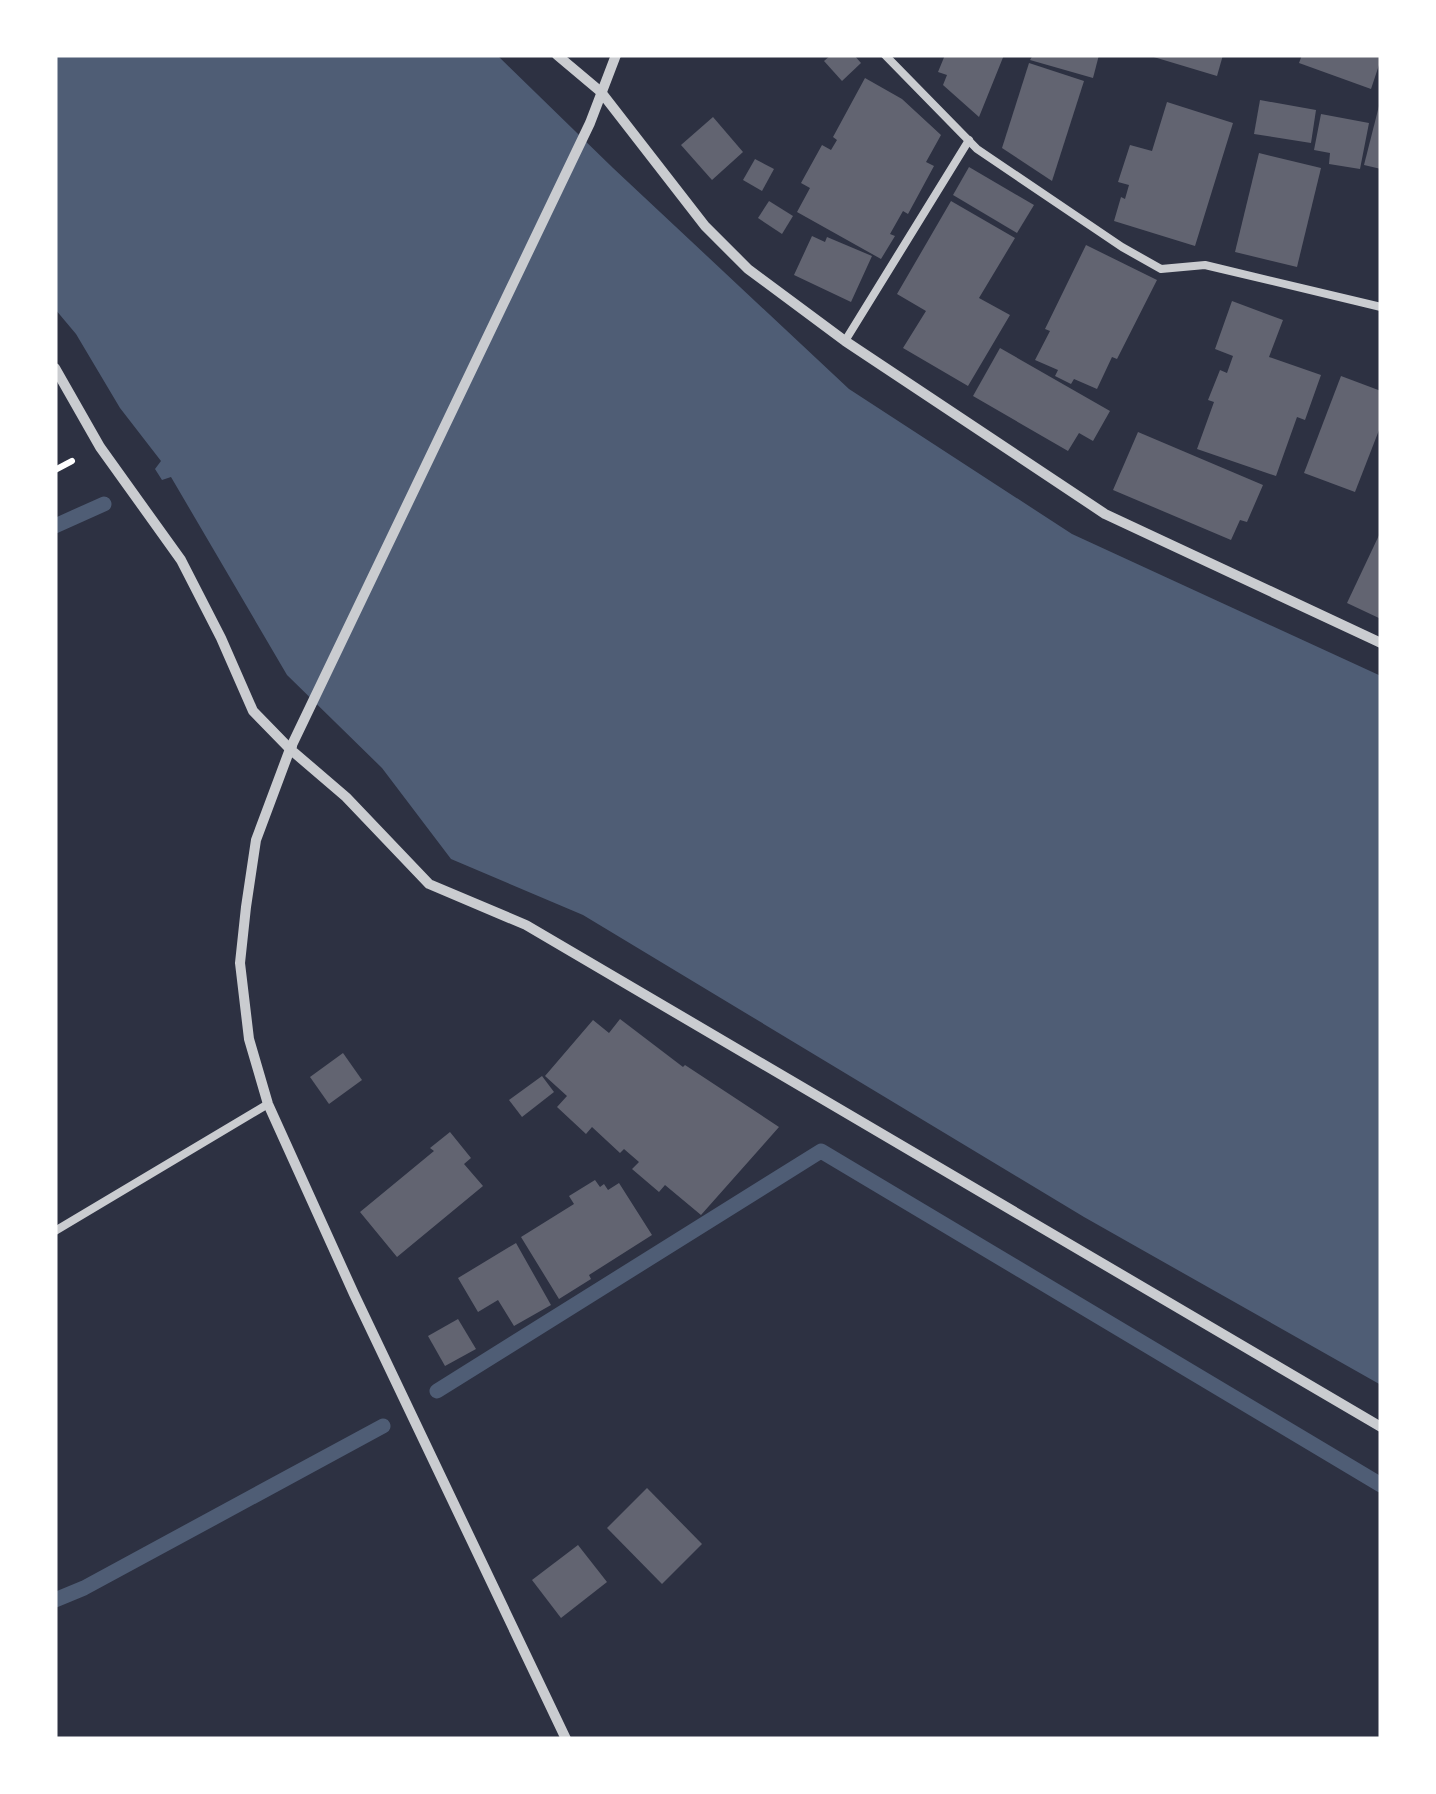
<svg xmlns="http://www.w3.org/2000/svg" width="1436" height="1794" font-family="'Fira Sans Condensed',sans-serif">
<rect width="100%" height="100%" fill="#2d3142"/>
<!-- water -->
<path fill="#4f5d75" d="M55 55H497L613 168 849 389 1072 534 1381 676V1385L1084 1217 583 915 451 859 382 768 287 675 171 477 162 480 155 469 161 461 120 408 76 334 55 309Z"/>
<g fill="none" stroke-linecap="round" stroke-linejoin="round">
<!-- stream -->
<g stroke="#4f5d75" stroke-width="15">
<path d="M55 526 104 504"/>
<path d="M437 1391 821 1151 1381 1485"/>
<path d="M55 1600 84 1588 383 1426"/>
</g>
</g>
<!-- building -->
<g fill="#626471">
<path d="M831 55H854L861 63 842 81 824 61Z"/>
<path d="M945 55H1004L979 117 943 85 947 75 938 72Z"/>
<path d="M1033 55H1099L1093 78 1030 60Z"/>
<path d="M1147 55H1223L1217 76Z"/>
<path d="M1302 55H1381V59L1371 89 1299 63Z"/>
<path d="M1029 63 1084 81 1052 181 1002 148Z"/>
<path d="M865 78 902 99 941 135 926 162 934 166 908 214 903 211 890 234 895 236 881 259 797 212 810 188 801 183 822 145 831 150 837 140 833 137Z"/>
<path d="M1260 100 1316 110 1311 143 1254 134Z"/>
<path d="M1167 102 1233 123 1195 246 1114 221 1121 197 1125 199 1129 185 1118 182 1130 145 1152 151Z"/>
<path d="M1380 102H1381V169L1364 165Z"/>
<path d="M1321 114 1369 123 1360 169 1329 164 1330 153 1314 150Z"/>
<path d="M713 117 743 152 712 180 681 145Z"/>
<path d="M1259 153 1321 168 1297 267 1235 252Z"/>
<path d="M755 159 774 169 762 191 743 180Z"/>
<path d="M969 167 1034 205 1017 233 953 195Z"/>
<path d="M769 201 793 216 782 234 758 218Z"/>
<path d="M951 201 1015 238 979 298 1010 315 968 386 903 348 926 311 897 294Z"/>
<path d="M812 236 825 242 827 237 872 256 851 302 794 275Z"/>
<path d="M1086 245 1157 280 1117 359 1112 357 1097 389 1074 379 1071 384 1055 376 1058 370 1035 360 1050 331 1045 329Z"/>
<path d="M1232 301 1283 320 1269 357 1321 375 1305 420 1297 417 1276 476 1197 449 1214 402 1208 400 1220 370 1227 373 1233 356 1215 349Z"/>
<path d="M1000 348 1110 411 1093 441 1079 433 1068 451 973 396Z"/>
<path d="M1341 376 1381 391V425L1355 492 1304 473Z"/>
<path d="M1138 432 1263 485 1247 522 1240 520 1231 540 1113 490Z"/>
<path d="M1381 531V619L1347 603Z"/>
<path d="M620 1019 683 1067 685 1065 779 1127 701 1215 665 1185 659 1192 632 1169 639 1162 624 1149 620 1153 592 1127 586 1134 557 1107 567 1096 545 1076 593 1020 609 1033Z"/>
<path d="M343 1053 362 1080 329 1104 310 1077Z"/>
<path d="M542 1076 554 1092 522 1117 509 1100Z"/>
<path d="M450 1132 471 1158 464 1164 483 1186 397 1257 360 1212 434 1151 430 1148Z"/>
<path d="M595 1180 600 1187 604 1184 608 1190 619 1183 652 1235 589 1275 591 1279 559 1299 521 1237 574 1204 569 1196Z"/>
<path d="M516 1243 551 1305 514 1326 498 1300 478 1312 458 1278Z"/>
<path d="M458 1319 476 1349 445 1366 428 1336Z"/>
<path d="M647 1488 702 1544 662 1584 607 1528Z"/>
<path d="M578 1545 607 1582 561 1618 532 1580Z"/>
</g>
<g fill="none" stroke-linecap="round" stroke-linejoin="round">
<!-- path -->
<path stroke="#fff" stroke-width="6" d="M55 470 72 461"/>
<!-- service -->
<g stroke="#caccd0" stroke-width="8">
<path d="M885 55 977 149 1122 247 1161 269 1205 265 1381 307"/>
<path d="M845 341 969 140"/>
<path d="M55 1231 268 1104"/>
</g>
<!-- minor -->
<g stroke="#caccd0" stroke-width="10">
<path d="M557 55 601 92 705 226 748 269 845 341 1105 514 1381 643"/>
<path d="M55 368 100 447 181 560 221 638 253 711 290 749"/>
<path d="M292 746 290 749 346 797 429 884 526 925 1381 1427"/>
<path d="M566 1739 354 1294 268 1104 249 1039 240 963 246 907 256 840 290 749 590 123 616 55"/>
</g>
</g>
<!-- border -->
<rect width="1436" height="1794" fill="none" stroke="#ffffff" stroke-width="115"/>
</svg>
